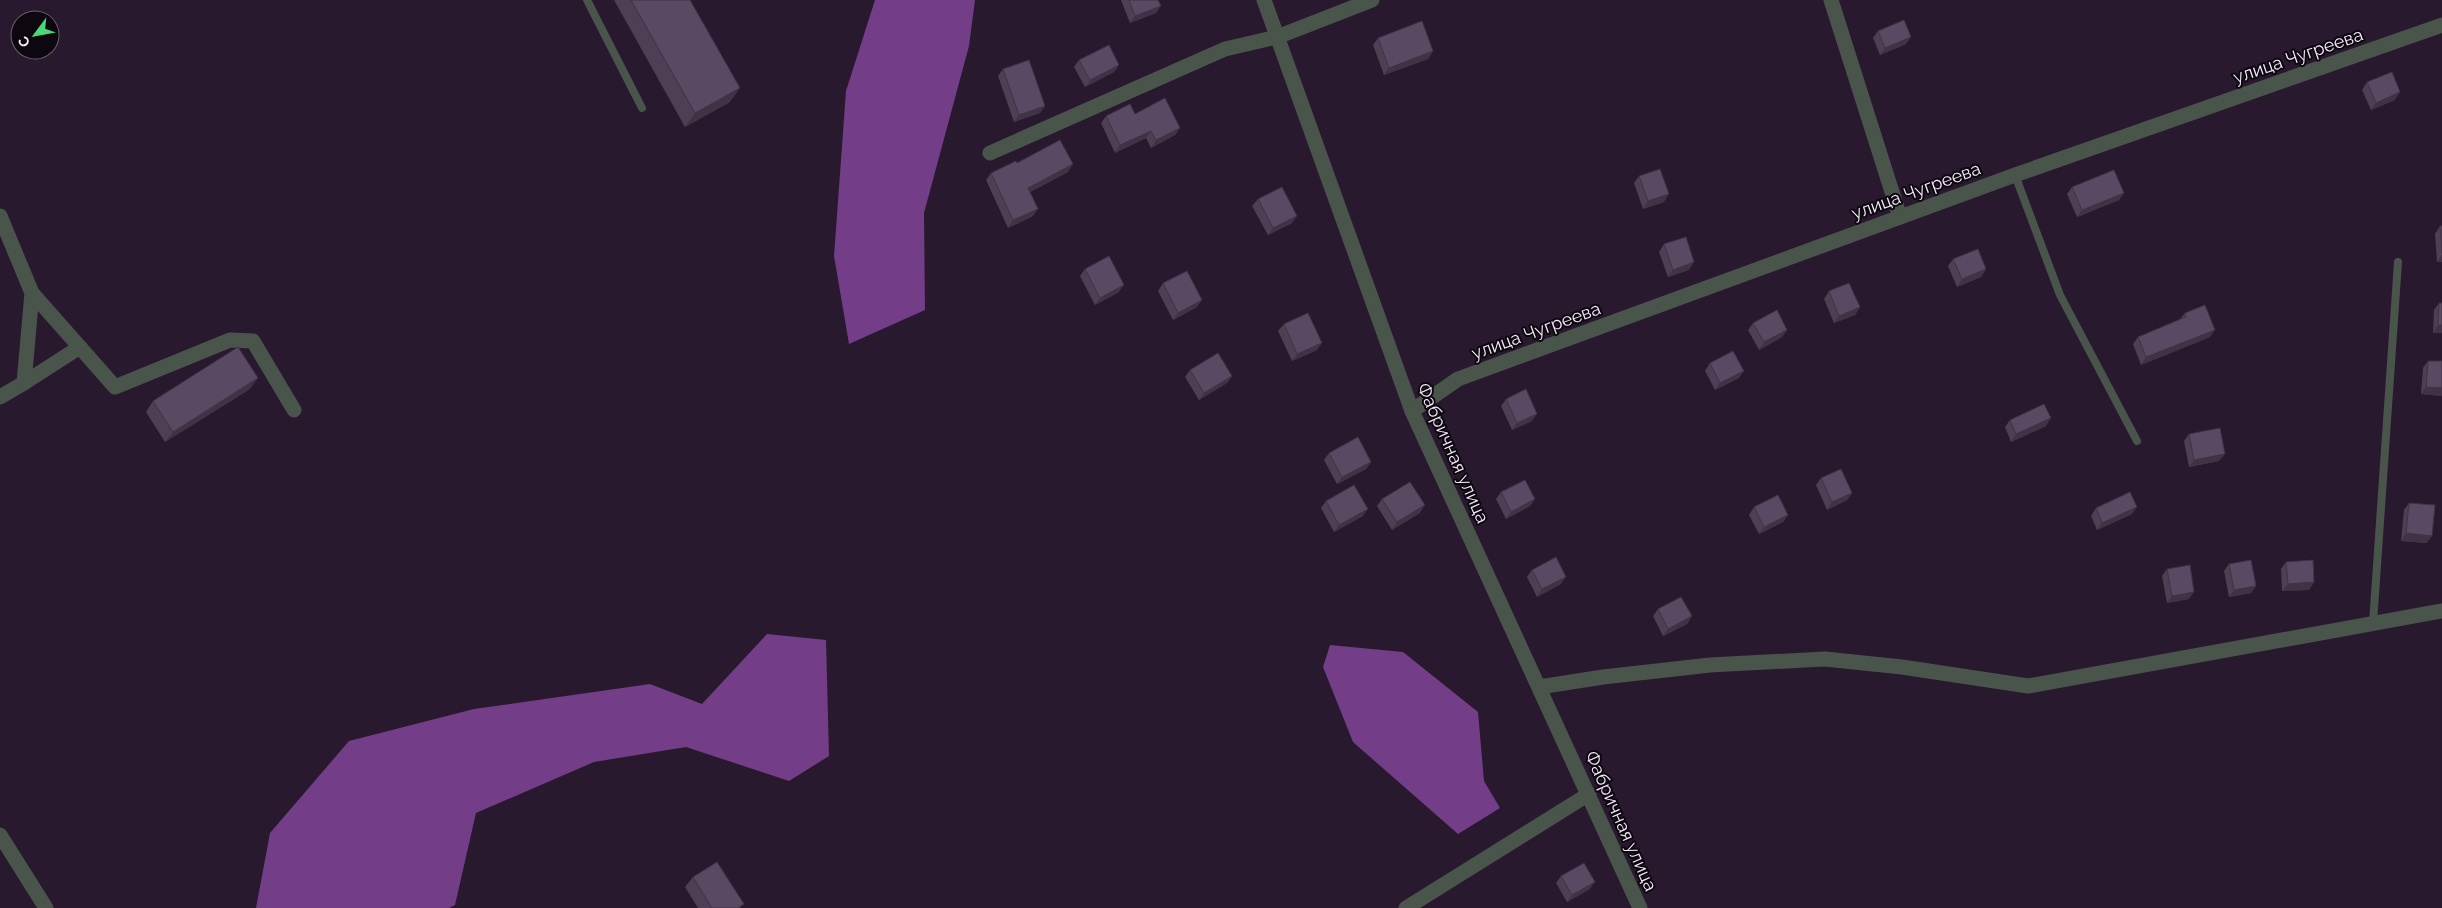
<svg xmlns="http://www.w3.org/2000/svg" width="2442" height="908" font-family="Raleway,sans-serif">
<rect width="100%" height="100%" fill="#28192e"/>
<!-- water -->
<g fill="#733d87">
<path d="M875 0H975L969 46 924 213 925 310 849 344 834 256 846 91Z"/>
<path d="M767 634 826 640 829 756 789 781 686 747 594 762 476 813 455 905 449 908H256L270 833 349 741 474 709 650 684 702 704Z"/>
<path d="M1330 645 1403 652 1478 712 1484 781 1500 808 1458 834 1353 742 1323 667Z"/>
</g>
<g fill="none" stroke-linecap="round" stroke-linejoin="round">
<!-- lane -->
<g stroke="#49544b" stroke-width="8">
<path d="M587 0 642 108"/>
<path d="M2015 175 2060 295 2137 441"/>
<path d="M2373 623 2398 262"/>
</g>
<!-- street -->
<g stroke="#49544b" stroke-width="15">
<path d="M1264 0 1412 411 1640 908"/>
<path d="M1831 0 1900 217"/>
<path d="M990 153 1225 49 1277 37 1372 0"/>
<path d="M0 216 32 293 24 383 0 397"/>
<path d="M32 293 115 387 230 340 253 341 294 410"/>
<path d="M24 383 80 347"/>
<path d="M1412 411 1458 379 2015 175 2442 25"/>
<path d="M1539 687 1603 677 1710 665 1825 659 1902 667 2028 686 2442 611"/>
<path d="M0 835 46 908"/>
<path d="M1406 908 1589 794"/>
</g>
</g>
<!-- wall -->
<g fill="#4d3f54">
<path d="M614 0H690L730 102 685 127Z"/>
<path d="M1121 0H1158L1156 13 1130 23Z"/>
<path d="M1878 31 1906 44 1880 55 1873 38Z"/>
<path d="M1378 38 1433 51 1428 59 1384 75 1373 45Z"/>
<path d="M1079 60 1119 65 1114 72 1085 87 1074 67Z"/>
<path d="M1003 69 1045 106 1040 113 1014 122 998 76Z"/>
<path d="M2367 82 2395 100 2371 110 2362 90Z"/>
<path d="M1135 114 1180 128 1175 135 1151 148 1146 138 1115 153 1101 123 1106 116Z"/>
<path d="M1068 172 1030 192 1033 216 1008 228 986 180 991 173Z"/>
<path d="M1639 176 1664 202 1643 209 1634 183Z"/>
<path d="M2072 187 2124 193 2119 200 2077 217 2067 194Z"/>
<path d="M1258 199 1292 223 1268 235 1252 206Z"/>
<path d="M2440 226H2442V262H2437L2435 234Z"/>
<path d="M1664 244 1689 270 1668 277 1659 252Z"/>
<path d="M1953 259 1986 269 1981 277 1957 287 1948 266Z"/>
<path d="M1085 269 1119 292 1095 305 1080 276Z"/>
<path d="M1163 283 1197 307 1173 320 1158 291Z"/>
<path d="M1829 291 1860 307 1855 315 1834 323 1824 299Z"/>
<path d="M2439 303H2442V333H2433L2434 310Z"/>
<path d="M2185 313 2210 337 2141 365 2133 344 2138 337 2180 319Z"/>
<path d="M1753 323 1787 330 1782 337 1759 350 1748 330Z"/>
<path d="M1284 324 1317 350 1292 361 1278 331Z"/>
<path d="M2428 361 2442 396 2421 394 2423 368Z"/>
<path d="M1710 363 1739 378 1715 390 1705 371Z"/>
<path d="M1190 370 1232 376 1227 383 1199 400 1185 377Z"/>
<path d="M250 389 165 442 146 412 153 401Z"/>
<path d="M1506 399 1532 421 1512 430 1501 406Z"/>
<path d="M2010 420 2046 426 2011 442 2005 427Z"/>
<path d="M2189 434 2219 461 2189 467 2184 441Z"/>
<path d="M1329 453 1371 462 1366 469 1337 484 1324 460Z"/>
<path d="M1821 478 1852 493 1847 500 1827 510 1816 485Z"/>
<path d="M1501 492 1535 499 1530 506 1506 519 1496 499Z"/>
<path d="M1382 499 1420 513 1392 530 1377 506Z"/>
<path d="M1326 501 1363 516 1334 532 1321 508Z"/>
<path d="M2409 503 2427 543 2401 541 2404 510Z"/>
<path d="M1754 507 1788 515 1783 522 1759 534 1749 515Z"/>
<path d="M2096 508 2132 514 2097 530 2091 516Z"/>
<path d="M2286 562 2314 582 2309 590 2282 591 2281 569Z"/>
<path d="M2229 564 2256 586 2251 593 2229 597 2224 571Z"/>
<path d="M2167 569 2189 599 2167 603 2162 576Z"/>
<path d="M1532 570 1561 584 1537 597 1527 577Z"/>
<path d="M1658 609 1692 616 1687 624 1663 636 1653 616Z"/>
<path d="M1561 876 1590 889 1567 902 1556 883Z"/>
<path d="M693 877 741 908H698L685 887Z"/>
</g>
<!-- shaded-wall -->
<g fill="#3f3345">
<path d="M1161 6 1156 13 1130 23 1135 16Z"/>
<path d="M1911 37 1906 44 1880 55 1885 48Z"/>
<path d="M1433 51 1428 59 1384 75 1389 68Z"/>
<path d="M1119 65 1114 72 1085 87 1090 80Z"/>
<path d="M740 88 730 102 685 127 695 113Z"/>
<path d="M2400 92 2395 100 2371 110 2376 103Z"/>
<path d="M1045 106 1040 113 1014 122 1019 115Z"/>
<path d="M1180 128 1175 135 1151 148 1156 140Z"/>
<path d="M1151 131 1146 138 1115 153 1120 145Z"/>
<path d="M1073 164 1068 172 1023 196 1028 188Z"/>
<path d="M2124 193 2119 200 2077 217 2082 210Z"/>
<path d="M1669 194 1664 202 1643 209 1648 201Z"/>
<path d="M1038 209 1033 216 1008 228 1013 220Z"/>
<path d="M1297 216 1292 223 1268 235 1273 228Z"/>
<path d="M2442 255V262H2437Z"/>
<path d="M1694 262 1689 270 1668 277 1673 270Z"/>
<path d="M1986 269 1981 277 1957 287 1962 279Z"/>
<path d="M1124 285 1119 292 1095 305 1100 298Z"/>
<path d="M1202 300 1197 307 1173 320 1178 313Z"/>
<path d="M1860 307 1855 315 1834 323 1839 316Z"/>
<path d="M2438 325H2442V333H2433Z"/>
<path d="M1787 330 1782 337 1759 350 1764 342Z"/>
<path d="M2215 330 2210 337 2141 365 2146 357Z"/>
<path d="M1322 343 1317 350 1292 361 1297 354Z"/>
<path d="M1744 371 1739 378 1715 390 1720 383Z"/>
<path d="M1232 376 1227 383 1199 400 1204 393Z"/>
<path d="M258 378 250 389 165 442 173 432Z"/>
<path d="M2426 387 2442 388V396L2421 394Z"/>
<path d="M1537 414 1532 421 1512 430 1517 423Z"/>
<path d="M2051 418 2046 426 2011 442 2016 434Z"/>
<path d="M2225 454 2219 461 2189 467 2194 460Z"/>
<path d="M1371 462 1366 469 1337 484 1342 477Z"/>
<path d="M1852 493 1847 500 1827 510 1832 502Z"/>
<path d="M1535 499 1530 506 1506 519 1511 512Z"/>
<path d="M1425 505 1420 513 1392 530 1397 522Z"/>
<path d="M2137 507 2132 514 2097 530 2102 523Z"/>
<path d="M1368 509 1363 516 1334 532 1339 525Z"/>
<path d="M1788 515 1783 522 1759 534 1764 527Z"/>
<path d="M2406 533 2432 536 2427 543 2401 541Z"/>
<path d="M1566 577 1561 584 1537 597 1542 589Z"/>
<path d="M2314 582 2309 590 2282 591 2288 584Z"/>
<path d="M2256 586 2251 593 2229 597 2234 590Z"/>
<path d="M2194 592 2189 599 2167 603 2172 596Z"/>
<path d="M1692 616 1687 624 1663 636 1668 629Z"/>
<path d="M1595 882 1590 889 1567 902 1572 895Z"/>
</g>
<!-- building -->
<g fill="#5a4962" stroke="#3f3345">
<path d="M631 0H690L740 88 695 113Z"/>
<path d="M1129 0H1158L1161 6 1135 16Z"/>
<path d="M1904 20 1911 37 1885 48 1878 31Z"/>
<path d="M1422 21 1433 51 1389 68 1378 38Z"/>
<path d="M1109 45 1119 65 1090 80 1079 60Z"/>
<path d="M1029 60 1045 106 1019 115 1003 69Z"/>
<path d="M2392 72 2400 92 2376 103 2367 82Z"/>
<path d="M1165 98 1180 128 1156 140 1151 131 1120 145 1106 116 1130 104 1135 114Z"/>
<path d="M1060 140 1073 164 1028 188 1038 209 1013 220 991 173 1016 161 1017 163Z"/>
<path d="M1660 169 1669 194 1648 201 1639 176Z"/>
<path d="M2114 170 2124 193 2082 210 2072 187Z"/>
<path d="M1282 187 1297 216 1273 228 1258 199Z"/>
<path d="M2440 226H2442V253Z"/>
<path d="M1686 237 1694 262 1673 270 1664 244Z"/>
<path d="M1978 249 1986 269 1962 279 1953 259Z"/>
<path d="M1109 256 1124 285 1100 298 1085 269Z"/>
<path d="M1187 271 1202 300 1178 313 1163 283Z"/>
<path d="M1849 283 1860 307 1839 316 1829 291Z"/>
<path d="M2439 303H2442V325H2438Z"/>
<path d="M2205 305 2215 330 2146 357 2138 337 2186 317 2185 313Z"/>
<path d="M1777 310 1787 330 1764 342 1753 323Z"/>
<path d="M1308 313 1322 343 1297 354 1284 324Z"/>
<path d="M238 347 258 378 173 432 153 401Z"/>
<path d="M1733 351 1744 371 1720 383 1710 363Z"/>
<path d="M1218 353 1232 376 1204 393 1190 370Z"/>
<path d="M2428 361H2442V388L2426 387Z"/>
<path d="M1526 389 1537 414 1517 423 1506 399Z"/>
<path d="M2044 404 2051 418 2016 434 2010 420Z"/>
<path d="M2220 428 2225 454 2194 460 2189 434Z"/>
<path d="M1358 437 1371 462 1342 477 1329 453Z"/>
<path d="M1841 469 1852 493 1832 502 1821 478Z"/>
<path d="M1525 480 1535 499 1511 512 1501 492Z"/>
<path d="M1410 482 1425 505 1397 522 1382 499Z"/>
<path d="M1354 485 1368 509 1339 525 1326 501Z"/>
<path d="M2130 492 2137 507 2102 523 2096 508Z"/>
<path d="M1778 495 1788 515 1764 527 1754 507Z"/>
<path d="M2409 503 2435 505 2432 536 2406 533Z"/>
<path d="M1556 557 1566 577 1542 589 1532 570Z"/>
<path d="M2251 560 2256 586 2234 590 2229 564Z"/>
<path d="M2313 560 2314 582 2288 584 2286 562Z"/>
<path d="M2190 565 2194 592 2172 596 2167 569Z"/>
<path d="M1681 597 1692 616 1668 629 1658 609Z"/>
<path d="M717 862 744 904 738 908H712L693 877Z"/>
<path d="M1584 863 1595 882 1572 895 1561 876Z"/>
</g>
<g text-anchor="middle" stroke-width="4" stroke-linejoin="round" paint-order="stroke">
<!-- street labels -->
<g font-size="18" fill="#f8edfc" stroke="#0d0710">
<text transform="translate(2298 56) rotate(-19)" y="6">улица Чугреева</text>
<text transform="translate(1916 191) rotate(-20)" y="6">улица Чугреева</text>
<text transform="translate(1536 331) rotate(-20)" y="6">улица Чугреева</text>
<text transform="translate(1453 453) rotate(66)" y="6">Фабричная улица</text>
<text transform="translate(1621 821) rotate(66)" y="6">Фабричная улица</text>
</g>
</g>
<!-- north arrow -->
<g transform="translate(35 35) rotate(238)"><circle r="24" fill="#0d0710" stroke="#6b636e"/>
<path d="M0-4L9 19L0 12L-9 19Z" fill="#4dd676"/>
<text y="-8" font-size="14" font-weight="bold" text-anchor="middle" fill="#f8edfc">С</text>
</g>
</svg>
